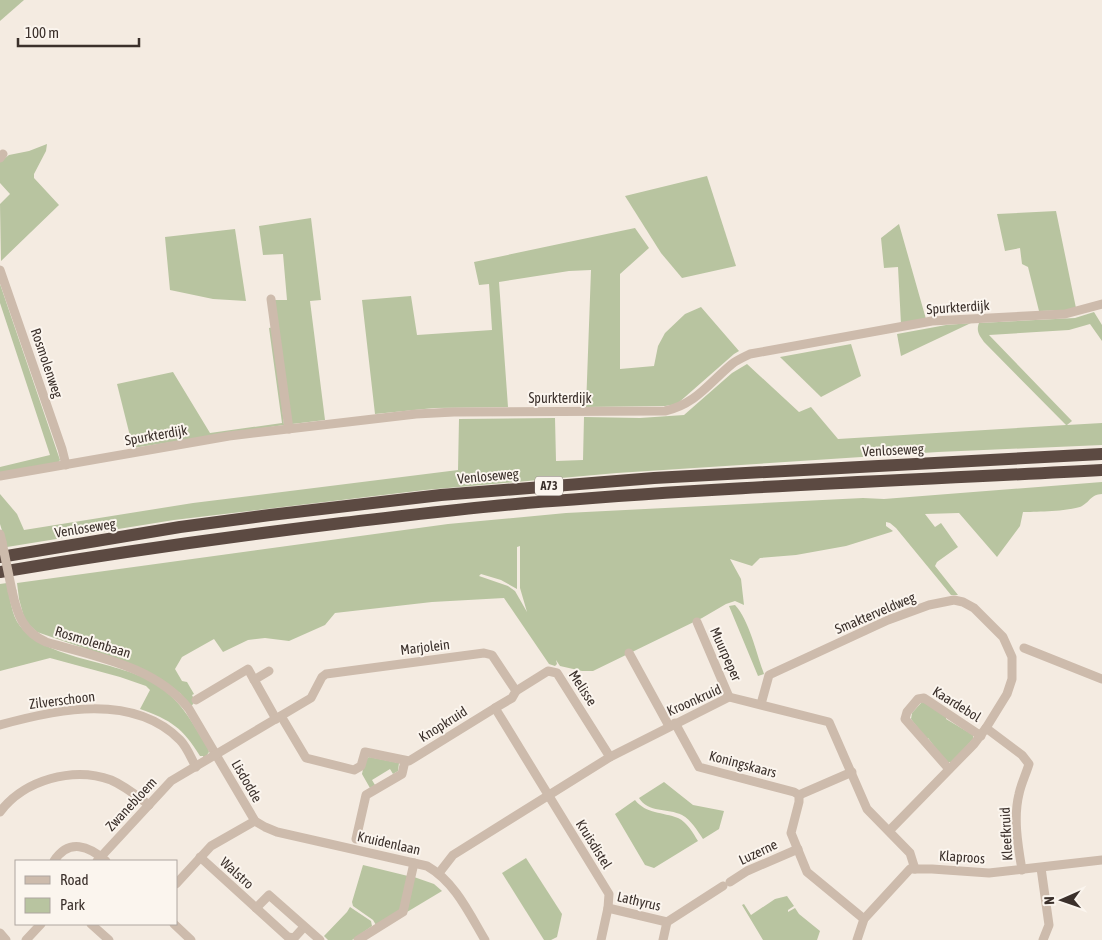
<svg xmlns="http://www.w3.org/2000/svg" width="1102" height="940" font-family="'Asap Condensed',sans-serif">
<rect width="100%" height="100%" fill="#f4ebe1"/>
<!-- green -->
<g fill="#b8c4a0" fill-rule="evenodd">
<path d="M0 0H24L0 21Z"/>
<path d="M47 144 46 151 34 174V178L59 205 1 261 0 204 10 194 0 183V162L9 155 29 151Z"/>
<path d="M707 176 736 266 682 278 661 253 625 196Z"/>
<path d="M1056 211 1076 308 1070 310 1039 311 1028 267 1022 264 1020 248 1005 251 997 214Z"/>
<path d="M311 218 321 300 310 301 325 420 292 424 273 300H287L283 254 263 255 259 226Z"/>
<path d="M899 224 926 319 901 324 898 267 884 268 881 238Z"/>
<path d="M635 228 649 248 620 274V369L654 366 658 346 665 333 685 314 701 307 739 351 734 354 677 404 665 406 586 407 591 270 569 271 499 282 508 407 434 408 375 414 362 300 411 296 417 335 492 330 489 284 479 285 474 262Z"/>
<path d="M235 229 246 301 213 299 170 290 165 237Z"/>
<path d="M0 284 60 460 57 464 0 474V467L50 455 0 303Z"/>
<path d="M1094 312 1102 325V341L1090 324 1069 330 989 335 1072 421 1067 425 1102 423V445L938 452 617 473 425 490 174 520 7 547 0 524V494L17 514 24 530 193 503 458 470 459 419 555 418 556 461 583 460 584 417 640 418 684 415 732 373 747 364 799 412 811 407 838 439 1066 425 984 342C979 335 976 331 979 323L1075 318Z"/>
<path d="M971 323 901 356 897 334 946 325Z"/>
<path d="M274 327 284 425 133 448 117 384 173 372 210 433 282 423 269 328Z"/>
<path d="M851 344 861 376 821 397 780 357Z"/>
<path d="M1102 482V494C1090 495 1091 501 1082 506 1073 511 1035 512 1023 512L1020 526 997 557 959 513 925 514 935 527 941 523 958 547 937 562 935 566 958 595H951L896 528 890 523 886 522V526L893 531 891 532 846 546 796 555 760 558 752 566 730 559 741 579 744 605 735 601 726 604 702 618 593 671H582L560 666 556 660 557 664 555 666 549 664 504 598 432 602 335 613 325 625 289 641 265 638 248 640 223 652 214 639 182 657 175 669 182 681 187 682 194 694 192 695 195 701 191 707 180 693 124 662 37 632 25 621 19 599 17 583 448 524 566 513 863 498 884 499ZM520 546V588L527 612 515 591 508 586 479 576 481 574 501 580 517 589V547Z"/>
<path d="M7 583C10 596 11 615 20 626 46 660 115 660 152 682 180 698 192 722 208 748L209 752 204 759 203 756H200C183 728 171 720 140 709L150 690 146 686 120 677 50 658 0 671V584Z"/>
<path d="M735 605C749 620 756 652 763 671L764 674 758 676 729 606Z"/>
<path d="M921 703H926L946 715V719L973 735V739L952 762H946L928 738H926L911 719 912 713Z"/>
<path d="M369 757 399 763 398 771 393 774 390 769 372 780 375 785 370 788 362 774 365 760Z"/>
<path d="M664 782 693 805 724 811 719 829 703 839C697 830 691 820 682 815 668 808 648 813 639 798Z"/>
<path d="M635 800C646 814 663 812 678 818 687 822 693 833 698 841L654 868 645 865 615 814Z"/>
<path d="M526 858 562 914 557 937 551 940H544L502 873Z"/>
<path d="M363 865 408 876 402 907 398 912 376 925 373 920 353 906 352 902Z"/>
<path d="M414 877 434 884 442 891 407 912Z"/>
<path d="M787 896 794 906 788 910V912L795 908 799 914 820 931 817 940H763L742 905 744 904 751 915 775 899Z"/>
<path d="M350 907 371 921 372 926 352 940H328L324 936 347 912Z"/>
</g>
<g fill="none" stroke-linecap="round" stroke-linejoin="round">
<!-- minor -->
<g stroke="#cdbbac" stroke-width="9">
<path d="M0 158 3 154"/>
<path d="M0 270 62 449 66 465"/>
<path d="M271 299 289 429"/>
<path d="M0 476 229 436 416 414 454 412 665 411C696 404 709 383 732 364 737 360 744 357 750 354L932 321 1065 314 1102 304"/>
<path d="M0 534 2 542"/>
<path d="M12 591C17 614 23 632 46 642 96 657 155 666 189 709L255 821 265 827 277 832 427 866C455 882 469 913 485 940"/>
<path d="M697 622 729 697"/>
<path d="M1024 648 1102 679"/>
<path d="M629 653 669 726"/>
<path d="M254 680 269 671"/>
<path d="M516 691 548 671 557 673 610 757"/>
<path d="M196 700 248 669 276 719"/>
<path d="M761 704 769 675 888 620 929 605 954 600 963 602 974 608 1003 637 1012 657V679L1007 694 986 728 974 744 889 831"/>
<path d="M281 716 306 758 354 770 361 766 365 752 409 761 495 708"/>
<path d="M675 723 699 767 794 792 799 795V802L791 833 807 872 864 919"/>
<path d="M0 725C57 709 133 693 180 740 187 747 191 758 196 767"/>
<path d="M986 728 1022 755 1029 764C1026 774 1021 784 1019 794 1013 818 1018 846 1022 870"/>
<path d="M949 769 905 719 907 712 918 699 924 698 981 736"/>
<path d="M799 795 852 772"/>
<path d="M0 812C24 780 73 766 111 780 125 786 137 796 149 805"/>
<path d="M356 839 366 795 402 774 405 761"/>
<path d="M200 857 288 937 294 938 304 927"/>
<path d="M54 861C69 838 89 846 106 861"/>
<path d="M97 861 171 781 311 698 322 677 326 674 484 653 492 655 516 691 512 698 495 708 609 894 608 908 601 940"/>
<path d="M1041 868 1049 925 1043 940"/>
<path d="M439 873 453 855 610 757 729 697 829 722 867 809 910 853 915 869"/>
<path d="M730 882 747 871 798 849"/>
<path d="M176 884 211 846 255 821"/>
<path d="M256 908 269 895 320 940"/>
<path d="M608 908 667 922 663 940"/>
<path d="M667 922 723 886"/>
<path d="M91 924 109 940"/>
<path d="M174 924 191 940"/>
<path d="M0 933 6 940"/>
<path d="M26 940 41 924"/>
<path d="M358 940 403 912 414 863"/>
<path d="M857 940 864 919 910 869H932L989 873 1102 860"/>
</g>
<!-- highway -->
<g stroke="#5c4a42" stroke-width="12">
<path d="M0 557 180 527 270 515 441 495 654 478 1102 454"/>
<path d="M0 572C113 553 227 537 342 523 412 515 482 506 552 501 735 486 919 480 1102 470"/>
</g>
<!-- minor-bridge -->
<path stroke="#cdbbac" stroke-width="9" d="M2 542 12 591"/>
</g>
<g text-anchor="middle" stroke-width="4" stroke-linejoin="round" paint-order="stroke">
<!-- shield labels -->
<rect fill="#fbf5ee" stroke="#756b66" stroke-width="1" x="535" y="476.5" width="28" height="19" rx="4"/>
<g font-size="12" font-weight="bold" fill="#3b302b">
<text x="549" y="490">A73</text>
</g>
<!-- street labels -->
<g font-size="14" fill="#3b302b" stroke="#fbf5ee">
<text transform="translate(958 307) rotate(-4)" y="5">Spurkterdijk</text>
<text transform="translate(47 363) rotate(71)" y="5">Rosmolenweg</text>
<text x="560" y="403">Spurkterdijk</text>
<text transform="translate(156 435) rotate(-10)" y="5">Spurkterdijk</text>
<text transform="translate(893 450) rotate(-3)" y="5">Venloseweg</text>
<text transform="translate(488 476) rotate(-5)" y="5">Venloseweg</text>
<text transform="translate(85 528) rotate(-9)" y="5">Venloseweg</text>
<text transform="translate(875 613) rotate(-23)" y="5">Smakterveldweg</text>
<text transform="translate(93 642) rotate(17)" y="5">Rosmolenbaan</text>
<text transform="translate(425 647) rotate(-7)" y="5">Marjolein</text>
<text transform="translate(726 654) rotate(66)" y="5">Muurpeper</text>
<text transform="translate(583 688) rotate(57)" y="5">Melisse</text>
<text transform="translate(62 700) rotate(-7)" y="5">Zilverschoon</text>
<text transform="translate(694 700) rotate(-24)" y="5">Kroonkruid</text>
<text transform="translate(957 704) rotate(32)" y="5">Kaardebol</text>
<text transform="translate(443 724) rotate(-32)" y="5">Knopkruid</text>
<text transform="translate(743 764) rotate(15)" y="5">Koningskaars</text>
<text transform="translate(247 781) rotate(60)" y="5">Lisdodde</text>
<text transform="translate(131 804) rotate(-47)" y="5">Zwanebloem</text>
<text transform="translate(1006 834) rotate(-93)" y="5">Kleefkruid</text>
<text transform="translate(389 843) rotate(13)" y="5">Kruidenlaan</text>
<text transform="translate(594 844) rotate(58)" y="5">Kruisdistel</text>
<text transform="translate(758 852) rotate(-25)" y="5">Luzerne</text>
<text transform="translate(962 857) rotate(4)" y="5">Klaproos</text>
<text transform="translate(237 873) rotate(42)" y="5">Walstro</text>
<text transform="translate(639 901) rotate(13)" y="5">Lathyrus</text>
</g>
</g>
<!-- legend -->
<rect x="15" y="860" width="162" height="65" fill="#fbf5ee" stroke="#aea6a0"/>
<rect x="25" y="876" width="25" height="8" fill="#cdbbac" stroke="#aea6a0"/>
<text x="60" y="885" font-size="15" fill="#3b302b">Road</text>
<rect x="25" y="898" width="25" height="15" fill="#b8c4a0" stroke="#aea6a0"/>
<text x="60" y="910" font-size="15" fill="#3b302b">Park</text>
<!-- north arrow -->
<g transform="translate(1062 900) rotate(268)" stroke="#fbf5ee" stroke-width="4" paint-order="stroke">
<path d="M0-4L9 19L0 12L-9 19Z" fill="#3b302b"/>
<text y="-8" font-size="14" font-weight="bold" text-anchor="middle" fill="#3b302b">N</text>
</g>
<!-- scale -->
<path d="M18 38v8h121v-8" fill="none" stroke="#3b302b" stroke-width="2.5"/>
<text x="25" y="38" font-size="15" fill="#3b302b" stroke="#fbf5ee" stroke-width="4" paint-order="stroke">100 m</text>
</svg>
